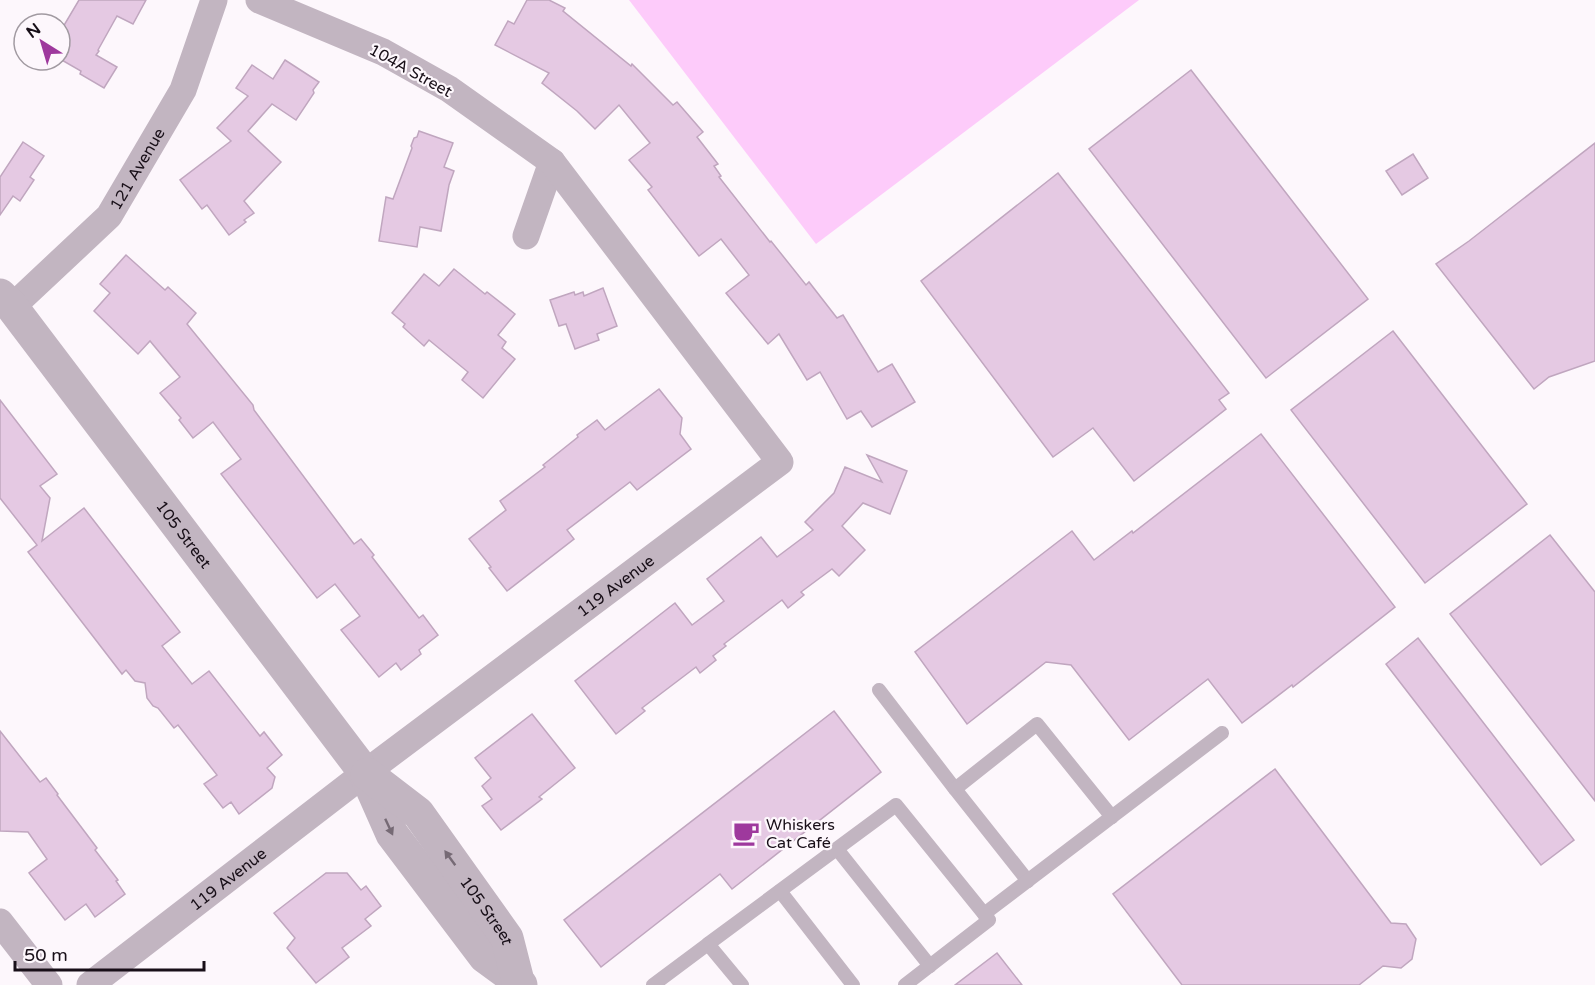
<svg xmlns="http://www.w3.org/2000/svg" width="1595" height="985" font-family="'Varela Round',sans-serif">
<rect width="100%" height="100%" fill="#fdf7fc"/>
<!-- green -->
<path fill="#fdcbfa" d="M629 0H1139L816 244Z"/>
<!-- building -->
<g fill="#e5c9e3" stroke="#c0a6bf" stroke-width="1.5">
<path d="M79 0H146L133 24 117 16 98 50 99 51 96 55 117 67 104 88 80 74 81 71 60 59V32Z"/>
<path d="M527 0H549L565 8 563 11 631 66 632 64 673 105 677 102 703 132 697 137 718 164 714 166 721 176 719 177 770 242 771 241 806 285 809 282 837 318 843 315 878 372 892 364 915 402 872 427 861 411 847 419 820 372 807 380 779 334 768 344 726 293 749 275 721 239 699 256 648 190 652 187 629 160 650 143 619 105 595 129 577 111 542 83 549 73 495 45 508 21 514 24Z"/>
<path d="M285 60 319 82 313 90 314 93 296 120 272 104 248 131 281 162 244 201 254 213 244 220 246 222 229 235 207 205 202 209 180 180 231 141 217 128 248 96 236 88 252 65 273 79Z"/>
<path d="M1191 70 1368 299 1266 378 1089 149Z"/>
<path d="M419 131 453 143 444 167 454 171 449 185 441 231 420 227 417 247 379 241 386 197 393 199 412 148 411 146 414 138 417 137Z"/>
<path d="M23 142 44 156 30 177 34 180 20 201 13 196 0 215V177Z"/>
<path d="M1595 143V361L1549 377 1534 389 1436 264 1469 241Z"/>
<path d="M1413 154 1428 178 1402 195 1386 171Z"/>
<path d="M1058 173 1229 393 1219 400 1226 409 1134 481 1093 428 1053 457 921 281Z"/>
<path d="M126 255 165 290 168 287 196 313 187 324 253 405 254 410 354 544 361 539 374 555 372 557 419 618 423 615 438 635 419 650 421 654 401 670 396 663 379 677 341 630 360 616 335 584 317 598 221 474 241 459 213 422 193 438 179 420 181 418 160 393 180 377 150 341 138 354 94 311 110 293 100 284Z"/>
<path d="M454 269 485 294 487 292 515 314 498 335 506 342 502 348 515 359 483 398 462 380 468 372 429 340 424 346 403 327 405 324 392 313 424 274 439 286Z"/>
<path d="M603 288 617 326 597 334 599 340 575 349 566 324 559 326 550 300 574 292 575 295 583 292 584 296Z"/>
<path d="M1393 331 1527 504 1425 583 1291 410Z"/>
<path d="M659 389 682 418 680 434 691 449 637 490 630 482 567 530 574 539 507 591 489 568 491 567 469 539 506 510 500 501 545 467 543 465 578 437 577 435 597 420 605 430Z"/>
<path d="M0 400 57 474 40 486 50 498 42 541 84 508 180 632 162 646 192 684 209 671 260 736 264 732 282 755 267 768 275 777 272 788 239 814 231 802 223 808 204 784 217 775 178 725 174 728 158 708 153 706 147 698 145 683 135 681 126 670 122 674 28 552 37 545 0 498Z"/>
<path d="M1261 434 1395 607 1293 687 1292 685 1242 723 1208 679 1129 740 1071 665 1046 662 967 724 915 652 1072 531 1094 560 1132 531 1133 533Z"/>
<path d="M867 455 907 471 890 514 863 503 842 526 865 550 839 576 832 569 801 592 804 595 788 608 782 600 724 644 726 646 713 656 716 660 700 673 696 667 642 708 645 711 616 734 575 681 675 603 692 625 724 601 707 579 761 537 777 557 813 530 805 522 834 493 845 467 882 482Z"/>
<path d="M1550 535 1595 592V801L1450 614Z"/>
<path d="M1418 638 1574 840 1541 865 1386 664Z"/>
<path d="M834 711 881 772 732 889 720 874 601 967 564 920Z"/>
<path d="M532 714 575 768 539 797 542 799 501 830 482 806 492 799 482 786 491 778 475 758Z"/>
<path d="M0 731 40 782 46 778 58 794 57 795 97 848 95 850 118 880 116 881 125 894 95 917 86 904 65 920 29 873 47 859 28 832 0 831Z"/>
<path d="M1275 769 1391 923 1406 924 1416 939 1412 959 1401 968 1383 966 1359 985H1182L1113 894Z"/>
<path d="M326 873H347L361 890 366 886 381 906 365 919 371 926 342 948 349 957 316 983 287 948 295 938 274 913Z"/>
<path d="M997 953 1022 985H955Z"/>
</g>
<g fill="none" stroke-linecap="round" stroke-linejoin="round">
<!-- service -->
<g stroke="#c2b5c1" stroke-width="14">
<path d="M879 690 955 789"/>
<path d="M837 849 930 966"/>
<path d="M1028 881 955 789 1037 724 1112 817"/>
<path d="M780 891 853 985"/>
<path d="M984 914 1222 733"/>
<path d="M708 944 896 805 989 920 905 985"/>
<path d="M653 985 708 944 742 985"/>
</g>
<!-- minor -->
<g stroke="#c2b5c1" stroke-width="27">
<path d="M526 236 552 162"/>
<path id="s1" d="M12 307 109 216 183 90 214 0"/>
<path d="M0 922 49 985"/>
<path id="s2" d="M90 985 365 773 780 462 552 162 449 89 383 52 259 0"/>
</g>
<!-- tertiary -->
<g stroke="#c2b5c1" stroke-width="33">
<path id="s3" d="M0 295 12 307 365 773 392 834 485 957 518 981"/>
<path id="s4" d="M367 774 418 813 507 938 518 981 521 985"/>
</g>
</g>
<!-- one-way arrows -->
<defs><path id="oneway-solid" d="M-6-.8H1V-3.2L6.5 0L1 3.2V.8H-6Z" transform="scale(1.5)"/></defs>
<g fill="#766a75">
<use href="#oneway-solid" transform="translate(389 827) rotate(65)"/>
<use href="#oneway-solid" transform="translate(450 858) rotate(-126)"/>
</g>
<!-- icons -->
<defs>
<symbol id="cafe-bare" viewBox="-9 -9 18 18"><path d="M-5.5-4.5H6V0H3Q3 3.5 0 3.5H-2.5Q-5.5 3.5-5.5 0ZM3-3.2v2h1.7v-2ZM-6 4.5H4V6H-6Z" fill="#9e399d" stroke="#fdf7fc" stroke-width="2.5" paint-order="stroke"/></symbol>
</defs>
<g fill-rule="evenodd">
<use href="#cafe-bare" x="727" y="814" width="38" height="38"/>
</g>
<g text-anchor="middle" stroke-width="4.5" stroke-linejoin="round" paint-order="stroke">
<!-- street labels -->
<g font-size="16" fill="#180f18" stroke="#fdf7fc">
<text transform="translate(411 70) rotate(29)" y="6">104A Street</text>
<text dy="6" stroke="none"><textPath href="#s1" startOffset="188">121 Avenue</textPath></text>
<text dy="6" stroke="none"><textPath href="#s3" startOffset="302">105 Street</textPath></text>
<text dy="6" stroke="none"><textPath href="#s2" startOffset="660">119 Avenue</textPath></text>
<text dy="6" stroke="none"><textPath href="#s2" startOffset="174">119 Avenue</textPath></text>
<text dy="6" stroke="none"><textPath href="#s4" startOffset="184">105 Street</textPath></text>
</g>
<!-- poi labels -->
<g font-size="16" fill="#180f18" stroke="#fdf7fc" text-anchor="start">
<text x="766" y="830">Whiskers<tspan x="766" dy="18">Cat Café</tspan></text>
</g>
</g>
<!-- north arrow -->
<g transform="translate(42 42) rotate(323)"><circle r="28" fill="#fdf7fc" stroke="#a19aa1" stroke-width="1.5"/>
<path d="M0-4.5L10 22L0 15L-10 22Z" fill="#9e399d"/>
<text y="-9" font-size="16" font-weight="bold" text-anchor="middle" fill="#180f18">N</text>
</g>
<!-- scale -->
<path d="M15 961v9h189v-9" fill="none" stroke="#180f18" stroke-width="3"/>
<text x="24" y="961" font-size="18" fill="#180f18" stroke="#fdf7fc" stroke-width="4.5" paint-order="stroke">50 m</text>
</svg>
